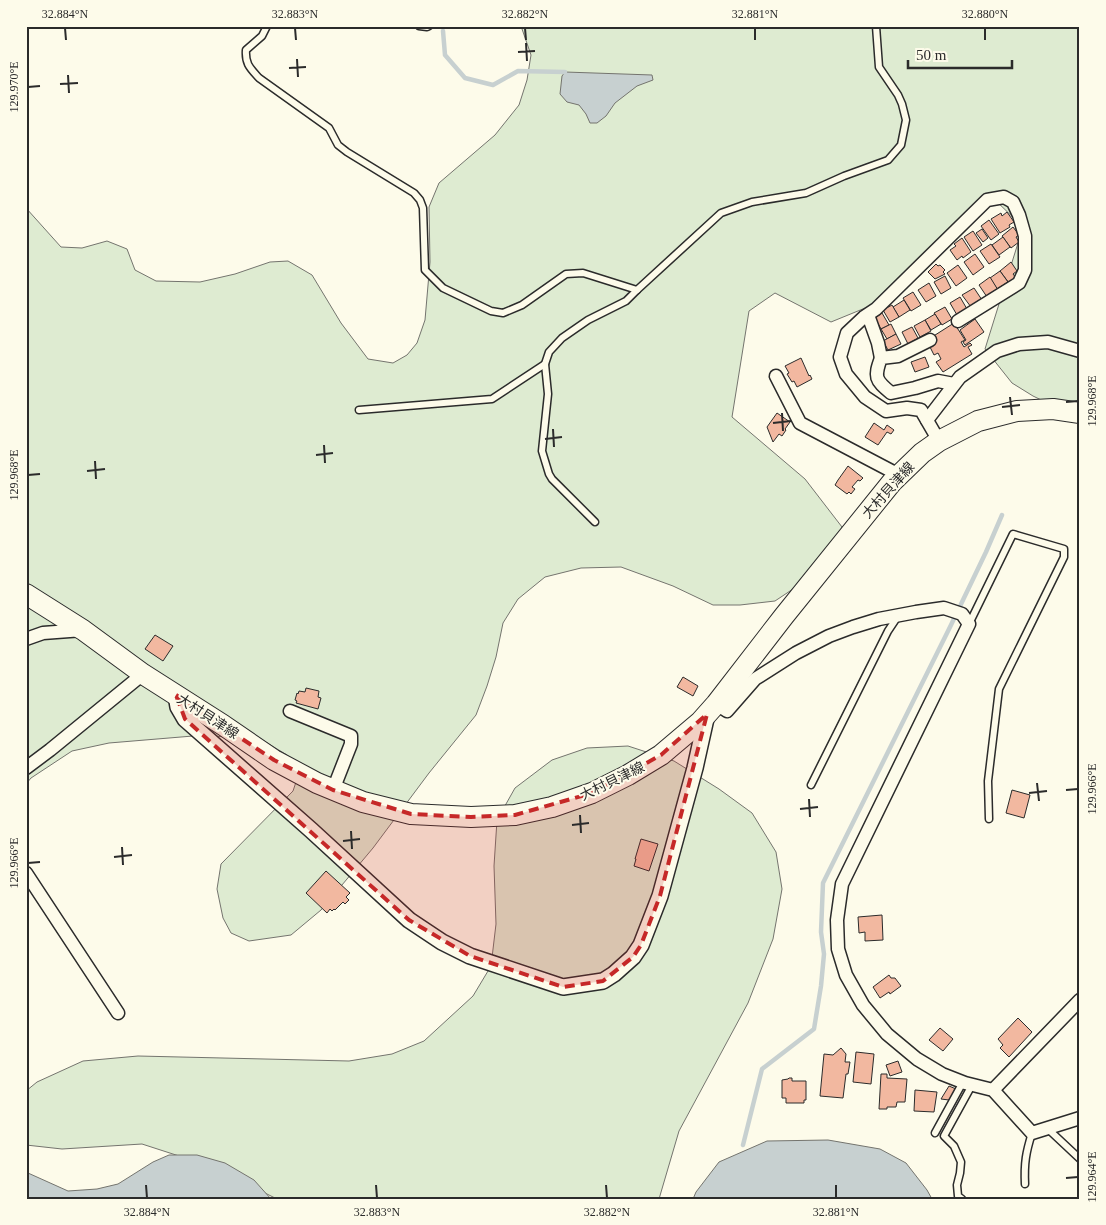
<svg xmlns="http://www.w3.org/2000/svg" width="1106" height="1225" font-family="'Times New Roman','Noto Sans JP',serif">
<rect width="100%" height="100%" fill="#fdfbea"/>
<!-- green -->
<g fill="#deebd1" stroke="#74746e">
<path d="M521 26H1080V413L1060 409 1033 396 1012 383 985 349 1023 227 991 196 875 304 831 322 775 293 749 311 732 417 805 479 842 527 835 554 808 579 775 601 740 605H713L673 586 621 567 581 568 545 577 518 599 503 623 496 657 487 686 476 715 429 773 373 848 321 910 291 935 249 941 231 933 223 918 217 889 221 864 293 791 298 776 287 755 264 741 205 735 109 743 72 751 31 778 26 784V208L61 247 82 248 107 241 127 249 135 270 156 281 200 282 235 274 270 262 288 261 312 275 341 323 368 359 393 363 407 355 417 343 425 320 430 262 429 207 439 183 495 135 519 105 527 80 531 55Z"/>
<path d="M628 746 674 761 719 789 752 813 776 852 782 889 773 939 748 1003 679 1131 659 1199H277L213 1167 142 1144 62 1149 26 1145V1091L37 1082 83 1061 138 1056 349 1061 392 1054 424 1041 473 996 491 966 496 924 494 866 497 820 515 788 552 760 587 748Z"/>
</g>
<!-- water -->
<g fill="#c7d0d0" stroke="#74746e">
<path d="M565 72 652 75 653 80 637 86 615 103 606 116 597 123H590L586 114 579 105 567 102 560 94 562 76Z"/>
<path d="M828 1140 880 1149 906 1163 927 1190 932 1199H693L696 1192 719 1162 767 1141Z"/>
<path d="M169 1155H197L225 1163 254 1180 271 1199H26V1171L28 1173 68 1191 97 1189 118 1184 153 1162Z"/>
</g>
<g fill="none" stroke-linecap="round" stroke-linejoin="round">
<!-- stream -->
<g stroke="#c7d0d0" stroke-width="4.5">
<path d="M443 31 445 55 465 78 493 85 518 71 565 72"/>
<path d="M743 1145 762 1069 814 1029 821 986 824 954 821 932 823 883 951 625 986 552 1002 515"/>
</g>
</g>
<!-- building -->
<g fill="#f2b8a0" stroke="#2b2b2b">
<path d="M1007 212 1014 222 1009 225 1010 227 1000 233 991 219 1001 213 1002 216Z"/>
<path d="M989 220 999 234 991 240 981 226Z"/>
<path d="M1013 227 1019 235 1016 237 1019 242 1011 248 1002 236Z"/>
<path d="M982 229 988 238 983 242 976 233Z"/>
<path d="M973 231 982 245 973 251 964 237Z"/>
<path d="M1003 237 1010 247 999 255 992 245Z"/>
<path d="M962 238 971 252 963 258 962 256 957 260 950 250 956 246 954 244Z"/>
<path d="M991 244 1000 257 989 264 980 251Z"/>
<path d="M975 254 984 267 973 275 964 262Z"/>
<path d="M1011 262 1017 271 1013 274 1016 278 1009 283 1000 271Z"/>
<path d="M936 264 938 266 940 265 945 270 943 272 945 274 935 279 928 272Z"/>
<path d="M958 265 967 278 956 286 947 273Z"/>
<path d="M1000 271 1008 282 997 289 990 278Z"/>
<path d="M945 276 951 288 941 294 934 282Z"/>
<path d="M990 277 998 290 987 297 979 285Z"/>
<path d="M929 283 936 296 926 302 918 290Z"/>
<path d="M974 288 982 300 971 307 962 295Z"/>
<path d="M913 292 921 305 911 311 903 298Z"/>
<path d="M960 297 967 309 957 315 950 303Z"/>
<path d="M904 300 910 310 899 317 893 307Z"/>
<path d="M892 305 899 317 890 322 883 310Z"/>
<path d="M945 307 952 319 942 325 934 313Z"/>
<path d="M882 313 889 325 881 329 875 318Z"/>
<path d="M935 314 941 324 931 330 925 320Z"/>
<path d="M975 319 984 332 965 345 963 342 966 340 960 330Z"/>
<path d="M925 320 931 331 920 337 914 326Z"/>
<path d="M954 323 965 340 961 342 964 347 970 343 972 345 968 347 972 354 943 372 936 362 941 359 938 353 934 355 930 347 936 343 932 337Z"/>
<path d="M891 324 896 334 887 339 881 329Z"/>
<path d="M912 327 918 338 908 344 902 332Z"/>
<path d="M896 334 901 344 888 350 883 341Z"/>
<path d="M925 357 929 367 915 372 911 362Z"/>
<path d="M801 358 809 376 810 375 812 379 797 387 794 381 792 382 787 374 789 373 785 366Z"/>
<path d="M777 413 790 422 785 429 786 430 782 436 779 434 773 442 767 427Z"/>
<path d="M874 423 884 430 887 425 894 430 891 434 887 432 878 445 865 437Z"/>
<path d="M848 466 863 478 860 481 858 480 852 487 855 489 851 494 849 492 847 494 835 485 838 480Z"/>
<path d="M155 635 173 646 163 661 145 649Z"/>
<path d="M683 677 698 686 693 696 677 687Z"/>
<path d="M306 688 319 691 318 697 321 698 318 709 296 703 297 701 295 700 297 693 298 694 299 691 305 692Z"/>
<path d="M1012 790 1030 795 1024 818 1006 813Z"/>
<path d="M641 839 658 844 649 871 634 866 636 859H635Z"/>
<path d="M326 871 350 893 346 897 349 900 345 904 343 902 335 910 334 909 332 911 330 909 327 913 306 893Z"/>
<path d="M882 915 883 940 865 941V932L859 933 858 917Z"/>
<path d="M889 975 891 978H895L901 986 890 994 889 992 880 998 873 987Z"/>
<path d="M1018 1018 1032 1032 1009 1057 1000 1048 1003 1045 998 1039Z"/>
<path d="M940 1028 953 1039 943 1051 929 1040Z"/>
<path d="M841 1048 846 1054 845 1062H850L848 1074H846L843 1098 820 1096 824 1054 833 1055Z"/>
<path d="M856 1052 874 1054 871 1084 853 1082Z"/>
<path d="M898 1061 902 1072 890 1076 886 1065Z"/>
<path d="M881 1074H887V1078L907 1079 905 1102H897L896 1107H887V1109H879Z"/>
<path d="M789 1078H792V1081H806V1100H804V1103H786V1098H782V1080L788 1079Z"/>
<path d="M949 1086 956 1089 949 1100 941 1099Z"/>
<path d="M915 1090 937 1092 934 1112 914 1111Z"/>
</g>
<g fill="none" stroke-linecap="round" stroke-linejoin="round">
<defs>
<g id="service">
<path d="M267 26 262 36 246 50C245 64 250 68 259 78L329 128 338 145 347 152 414 193 420 200 423 208 425 270 443 288 491 311 503 313 522 305 566 274 583 273 637 290 626 301 588 320 562 338 549 352 545 364 548 394 542 451 549 474 552 479 595 522"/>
<path d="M419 26 427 27 429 26"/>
<path d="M637 290 721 213 752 202 806 193 844 176 888 160 901 145 906 120 902 104 898 95 879 67 876 26"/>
<path d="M359 410 492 399 545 364"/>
<path d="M969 624 1013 534 1064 549V557L999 689 988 781 989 819"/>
<path d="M811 785 888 631 898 616"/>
<path d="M1048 1129 1080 1159"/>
<path d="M935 1133 963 1082"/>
<path d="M1025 1184C1024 1163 1026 1152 1032 1133"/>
<path d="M962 1199 958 1196 957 1185 960 1173 961 1162 954 1146 944 1136 972 1085"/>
</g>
<g id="minor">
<path d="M868 315 878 343 881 358"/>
<path d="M930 340 898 356 881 358C874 377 875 380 891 393L915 388 938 381 954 384"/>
<path d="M776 376 800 423 899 475"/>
<path d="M927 420 960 377 997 351 1019 344 1048 342 1080 351"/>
<path d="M939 441 921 410 907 408 886 411 865 397 846 374 840 357 847 333 864 317 876 309 987 200 1004 197 1013 202 1019 215 1025 236V270L1019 283 958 321"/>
<path d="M26 639 43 633 83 630"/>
<path d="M716 704 727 711 755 679 796 653 829 636 853 627 879 619 916 612 944 608 962 614 969 624 842 884 837 920 838 949 846 975 863 1005 887 1034 917 1059 942 1074 965 1083 993 1090 1032 1133 1080 1118"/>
<path d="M290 711 351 736V744L333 790"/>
<path d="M26 768 50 750 143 674"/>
<path d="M26 873 118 1013"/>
<path d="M993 1090 1080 1000"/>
</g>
<path id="tertiary" d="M176 695 178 707 185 719 311 830 409 920 442 942 470 956 563 987 603 981 614 974 633 957 641 945 660 896 695 768 707 714"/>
<path id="primary" d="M26 594 83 630 143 674 223 725 274 760 317 783 363 802 411 814 471 817 515 815 552 807 592 793 628 775 661 755 700 722 716 704 784 616 892 482 922 453 939 441 978 421 1017 411 1053 409 1080 413"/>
</defs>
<!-- service casing -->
<use href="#service" stroke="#2b2b2b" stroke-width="9"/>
<!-- minor casing -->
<use href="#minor" stroke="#2b2b2b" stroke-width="15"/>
<!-- tertiary casing -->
<use href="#tertiary" stroke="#2b2b2b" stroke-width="18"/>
<!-- primary casing -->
<use href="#primary" stroke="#2b2b2b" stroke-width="22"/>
<!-- service -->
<use href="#service" stroke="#fdfbea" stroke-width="6"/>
<!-- minor -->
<use href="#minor" stroke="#fdfbea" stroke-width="12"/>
<!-- tertiary -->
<use href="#tertiary" stroke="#fdfbea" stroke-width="15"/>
<!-- primary -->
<use href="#primary" stroke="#fdfbea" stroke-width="20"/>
</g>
<!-- marked area -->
<path fill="#c62828" fill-opacity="0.2" stroke="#c62828" stroke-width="4" stroke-dasharray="10 6" stroke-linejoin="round" d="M176 695 274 760 333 790 411 814 471 817 515 815 592 793 661 755 707 714 660 896 641 945 633 957 603 981 563 987 470 956 409 920 185 719Z"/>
<!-- ticks -->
<path fill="none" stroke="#2b2b2b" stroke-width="2" d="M65 28 66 40M295 28 296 40M525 28 526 40M755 28V40M985 28V40M526 43 527 61M518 52 535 51M297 59 298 77M289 68 306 67M68 75 69 93M60 84 78 83M28 87 40 86M1010 397 1012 415M1066 402 1078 401M1002 407 1020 405M782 413 783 431M773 423 791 421M553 429 554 447M545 439 562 437M324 445 325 463M316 455 333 453M95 461 96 479M87 471 105 469M28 475 40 474M1037 783 1039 801M1066 790 1078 789M1029 793 1047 791M809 799 810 817M800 809 818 807M580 815 581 833M572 825 589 823M351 831 352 849M343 841 360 839M122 847 123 865M114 857 132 855M28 863 40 862M1066 1178 1078 1177M146 1185 147 1198M376 1185 377 1198M606 1185 607 1198M836 1185V1198"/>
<g text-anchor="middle" stroke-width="4" stroke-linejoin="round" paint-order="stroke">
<!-- street labels -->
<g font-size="14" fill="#2b2b2b" stroke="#fdfbea">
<text transform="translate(888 490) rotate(-48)" y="5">大村貝津線</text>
<text transform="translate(208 716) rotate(33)" y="5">大村貝津線</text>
<text transform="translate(612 781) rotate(-26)" y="5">大村貝津線</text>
</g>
</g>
<!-- border -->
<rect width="1106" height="1225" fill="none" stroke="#fdfbea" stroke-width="55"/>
<!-- scale -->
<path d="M908 60v8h104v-8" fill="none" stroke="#2b2b2b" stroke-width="2.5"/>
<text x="916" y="60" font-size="15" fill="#2b2b2b" stroke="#fdfbea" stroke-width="4" paint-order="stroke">50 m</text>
<rect x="28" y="28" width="1050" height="1170" fill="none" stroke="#2b2b2b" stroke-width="2"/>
<g font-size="12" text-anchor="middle" fill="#2b2b2b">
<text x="65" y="18">32.884°N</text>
<text x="295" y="18">32.883°N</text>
<text x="525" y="18">32.882°N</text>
<text x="755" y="18">32.881°N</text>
<text x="985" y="18">32.880°N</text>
<text transform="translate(14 87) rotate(-90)" y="4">129.970°E</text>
<text transform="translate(1092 401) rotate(-90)" y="4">129.968°E</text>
<text transform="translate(14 475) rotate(-90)" y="4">129.968°E</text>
<text transform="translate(1092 789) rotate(-90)" y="4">129.966°E</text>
<text transform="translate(14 863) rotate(-90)" y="4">129.966°E</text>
<text transform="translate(1092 1177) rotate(-90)" y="4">129.964°E</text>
<text x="147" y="1216">32.884°N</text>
<text x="377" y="1216">32.883°N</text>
<text x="607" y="1216">32.882°N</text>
<text x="836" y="1216">32.881°N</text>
</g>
</svg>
